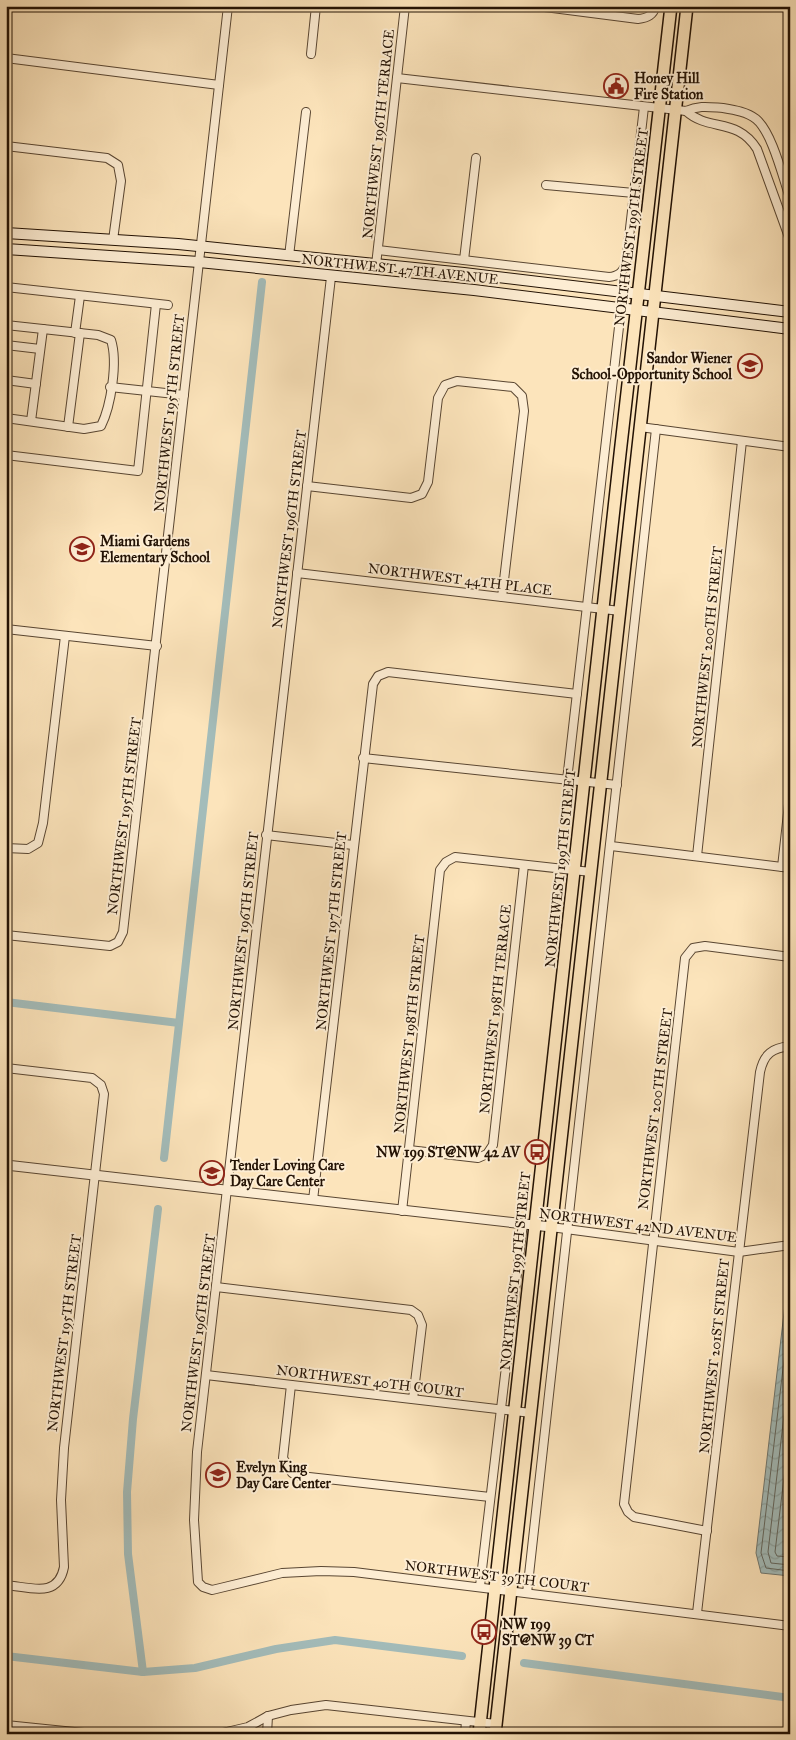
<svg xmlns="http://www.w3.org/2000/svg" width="796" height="1740" font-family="'IM FELL Great Primer',serif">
<defs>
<pattern id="water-waves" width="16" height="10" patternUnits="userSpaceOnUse" patternTransform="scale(1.25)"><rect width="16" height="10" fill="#a3bcba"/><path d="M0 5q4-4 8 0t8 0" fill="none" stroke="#8ca19e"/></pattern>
</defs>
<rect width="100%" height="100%" fill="#fce4bb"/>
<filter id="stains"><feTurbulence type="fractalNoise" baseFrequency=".004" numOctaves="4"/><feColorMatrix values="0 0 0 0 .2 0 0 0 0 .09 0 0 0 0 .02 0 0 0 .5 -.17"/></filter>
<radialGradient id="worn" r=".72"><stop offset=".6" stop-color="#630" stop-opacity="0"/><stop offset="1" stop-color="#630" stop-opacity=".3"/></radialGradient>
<!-- water -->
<path fill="url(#water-waves)" stroke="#707871" d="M787 1287 790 1288V1576L761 1573 756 1553Z"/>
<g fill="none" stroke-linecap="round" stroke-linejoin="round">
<!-- shore -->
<g stroke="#63675f" stroke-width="1">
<path d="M790 1310 761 1553 766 1568 790 1571"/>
<path d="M790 1364 768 1552 771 1563 790 1565"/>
<path d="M790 1428 775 1552 777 1556 790 1557"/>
</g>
<!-- canal -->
<g stroke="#a3bcba" stroke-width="8">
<path d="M6 1002 179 1023"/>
<path d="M164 1158 262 282"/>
<path d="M6 1656 143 1672 195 1668 276 1649 335 1640 462 1656"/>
<path d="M524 1663 790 1698"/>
<path d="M143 1672 128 1554 127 1492 133 1419 158 1209"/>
</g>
<defs>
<g id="minor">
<path d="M537 6 638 19C648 18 653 15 656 6"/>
<path d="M311 54 316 6"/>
<path d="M6 58 219 85"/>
<path d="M397 78 686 111C699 105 709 107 723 108 735 110 747 112 756 119 772 132 783 178 790 198"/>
<path d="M686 111C709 132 737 117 757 149L790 240"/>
<path d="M6 146 107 158 118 165 121 181 113 240"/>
<path d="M546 185 634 193"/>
<path d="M378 250 609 277C619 276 623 272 626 263L644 107"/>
<path d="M289 256 306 112"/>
<path d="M464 260 476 158"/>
<path d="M376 265 405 6"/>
<path d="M331 277 197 1452 194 1520 198 1582 203 1587 212 1590 282 1573 321 1571 354 1572 790 1626"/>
<path d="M6 287 168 305"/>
<path d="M6 325 98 335 111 340C118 362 111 406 101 426L84 429 6 418"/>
<path d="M75 333 80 296"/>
<path d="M6 345 40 349"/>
<path d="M6 380 36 384"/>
<path d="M110 387 184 395"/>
<path d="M31 421 43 329"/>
<path d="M68 427 80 333"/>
<path d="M640 427 790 447"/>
<path d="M6 455 138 471 156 304"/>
<path d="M307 486 411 498 422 494 428 482 438 398 445 385 457 381 513 387 522 396 524 411 502 597"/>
<path d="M297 573 620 611"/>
<path d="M6 629 157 646"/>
<path d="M363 758 617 785"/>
<path d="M567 780 619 327"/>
<path d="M266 835 353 845"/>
<path d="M611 846 790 868"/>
<path d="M6 848 28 849 38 843 43 823 65 636"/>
<path d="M697 856 742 441"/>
<path d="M782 867 790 795"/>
<path d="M6 935 110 946 118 942 123 932 228 6"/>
<path d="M6 1068 92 1078 101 1085 104 1094 64 1448 61 1500 64 1567C58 1599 30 1587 6 1585"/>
<path d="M409 1150 478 1158 487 1154 493 1145 524 865"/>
<path d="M313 1200 373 684 378 676 388 672 577 694"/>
<path d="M402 1211 440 870 446 862 455 857 591 872"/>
<path d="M551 1227 739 1252 790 1245"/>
<path d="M216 1287 411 1310 418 1315 422 1325 413 1399"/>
<path d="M206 1375 531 1413"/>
<path d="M291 1385 283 1458 292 1473 300 1476 490 1497"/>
<path d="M707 1531 634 1517 628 1512 624 1504 685 958 693 948 705 946 790 957"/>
<path d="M480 1586 523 1223"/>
<path d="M527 1593 656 429"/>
<path d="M697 1613 760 1072C764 1054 772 1048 790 1046"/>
<path d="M6 1725 94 1734"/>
<path d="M218 1734 248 1727 268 1716 291 1710 326 1705 496 1724"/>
<path d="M267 1734 268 1716"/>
<path d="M465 1734 466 1721"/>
</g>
<path id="tertiary" d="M6 1165 551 1227"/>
<g id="secondary">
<path d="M6 233 178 244 464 273 790 312"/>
<path d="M6 249 199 262 474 290 790 329"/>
</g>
<g id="primary">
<path d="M479 1734 620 454 671 6"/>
<path d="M495 1734 687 6"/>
</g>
</defs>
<!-- minor casing -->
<use href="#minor" stroke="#594632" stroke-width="10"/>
<!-- tertiary casing -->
<use href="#tertiary" stroke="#594632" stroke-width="11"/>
<!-- secondary casing -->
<use href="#secondary" stroke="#231204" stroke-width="12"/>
<!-- primary casing -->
<use href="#primary" stroke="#231204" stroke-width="14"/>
<!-- minor -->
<use href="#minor" stroke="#fdedd3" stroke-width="8"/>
<!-- tertiary -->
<use href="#tertiary" stroke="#fdedd3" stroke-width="9"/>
<!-- secondary -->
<use href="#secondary" stroke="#fdedd3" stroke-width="10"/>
<!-- primary -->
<use href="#primary" stroke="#fce4bb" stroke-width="11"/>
</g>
<!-- icons -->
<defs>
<symbol id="civic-ring" viewBox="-11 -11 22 22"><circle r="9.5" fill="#fdedd3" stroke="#8f2418" stroke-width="1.5"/><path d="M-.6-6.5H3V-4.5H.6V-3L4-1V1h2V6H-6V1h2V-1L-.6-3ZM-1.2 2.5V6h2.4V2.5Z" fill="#8f2418"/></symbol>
<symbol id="school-ring" viewBox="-11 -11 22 22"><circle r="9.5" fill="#fdedd3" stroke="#8f2418" stroke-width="1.5"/><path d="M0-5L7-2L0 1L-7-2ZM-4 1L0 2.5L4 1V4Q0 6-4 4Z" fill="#8f2418"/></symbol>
<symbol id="bus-ring" viewBox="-11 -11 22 22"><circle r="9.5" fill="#fdedd3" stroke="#8f2418" stroke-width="1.5"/><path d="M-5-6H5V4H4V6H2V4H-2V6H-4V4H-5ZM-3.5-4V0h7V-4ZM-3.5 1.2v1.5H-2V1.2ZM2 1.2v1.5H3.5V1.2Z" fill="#8f2418"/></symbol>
</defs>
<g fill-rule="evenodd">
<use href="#civic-ring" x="602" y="72" width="28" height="28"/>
<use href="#school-ring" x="736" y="352" width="28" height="28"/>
<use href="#school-ring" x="68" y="535" width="28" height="28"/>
<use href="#bus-ring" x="523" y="1138" width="28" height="28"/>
<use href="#school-ring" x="198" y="1159" width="28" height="28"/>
<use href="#school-ring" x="204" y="1461" width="28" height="28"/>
<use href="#bus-ring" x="470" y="1618" width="28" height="28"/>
</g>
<g text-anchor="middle" stroke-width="4" stroke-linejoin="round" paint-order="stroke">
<!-- poi labels -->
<g font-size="14" font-weight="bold" fill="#231204" stroke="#fdedd3" text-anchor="start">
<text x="634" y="83">Honey Hill<tspan x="634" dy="16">Fire Station</tspan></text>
<text x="732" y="363" text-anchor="end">Sandor Wiener<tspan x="732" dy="16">School-Opportunity School</tspan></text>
<text x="100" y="546">Miami Gardens<tspan x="100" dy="16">Elementary School</tspan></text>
<text x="520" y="1157" text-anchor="end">NW 199 ST@NW 42 AV</text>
<text x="230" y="1170">Tender Loving Care<tspan x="230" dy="16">Day Care Center</tspan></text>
<text x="236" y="1472">Evelyn King<tspan x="236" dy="16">Day Care Center</tspan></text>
<text x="502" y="1629">NW 199<tspan x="502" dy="16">ST@NW 39 CT</tspan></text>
</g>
<!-- street labels -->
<g font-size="14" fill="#231204" stroke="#fdedd3">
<text transform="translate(378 134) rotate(-84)" y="5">NORTHWEST 196TH TERRACE</text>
<text transform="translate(631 227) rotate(-83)" y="5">NORTHWEST 199TH STREET</text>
<text transform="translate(400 269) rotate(6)" y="5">NORTHWEST 47TH AVENUE</text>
<text transform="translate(169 413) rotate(-84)" y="5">NORTHWEST 195TH STREET</text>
<text transform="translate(289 529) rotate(-83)" y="5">NORTHWEST 196TH STREET</text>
<text transform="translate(460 579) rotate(7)" y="5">NORTHWEST 44TH PLACE</text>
<text transform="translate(707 647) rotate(-84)" y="5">NORTHWEST 200TH STREET</text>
<text transform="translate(124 816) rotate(-83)" y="5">NORTHWEST 195TH STREET</text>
<text transform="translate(560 868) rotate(-84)" y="5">NORTHWEST 199TH STREET</text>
<text transform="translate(243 931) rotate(-84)" y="5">NORTHWEST 196TH STREET</text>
<text transform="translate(331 931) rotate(-84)" y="5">NORTHWEST 197TH STREET</text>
<text transform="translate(495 1009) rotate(-84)" y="5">NORTHWEST 198TH TERRACE</text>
<text transform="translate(409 1034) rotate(-84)" y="5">NORTHWEST 198TH STREET</text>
<text transform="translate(655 1109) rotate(-83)" y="5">NORTHWEST 200TH STREET</text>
<text transform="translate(638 1225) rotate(7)" y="5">NORTHWEST 42ND AVENUE</text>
<text transform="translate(515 1271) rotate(-84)" y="5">NORTHWEST 199TH STREET</text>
<text transform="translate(64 1333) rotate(-83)" y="5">NORTHWEST 195TH STREET</text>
<text transform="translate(198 1333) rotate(-83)" y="5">NORTHWEST 196TH STREET</text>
<text transform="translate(714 1356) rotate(-84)" y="5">NORTHWEST 201ST STREET</text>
<text transform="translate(370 1381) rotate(7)" y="5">NORTHWEST 40TH COURT</text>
<text transform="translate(497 1576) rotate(7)" y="5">NORTHWEST 39TH COURT</text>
</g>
</g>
<!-- margin -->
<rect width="796" height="1740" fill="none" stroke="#fce4bb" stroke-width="25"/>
<rect x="8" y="8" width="781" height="1725" fill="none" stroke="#231204" stroke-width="2.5"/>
<rect x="12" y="12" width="771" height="1715" fill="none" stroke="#231204"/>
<rect width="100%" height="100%" filter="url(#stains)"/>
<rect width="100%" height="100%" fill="url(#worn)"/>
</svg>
